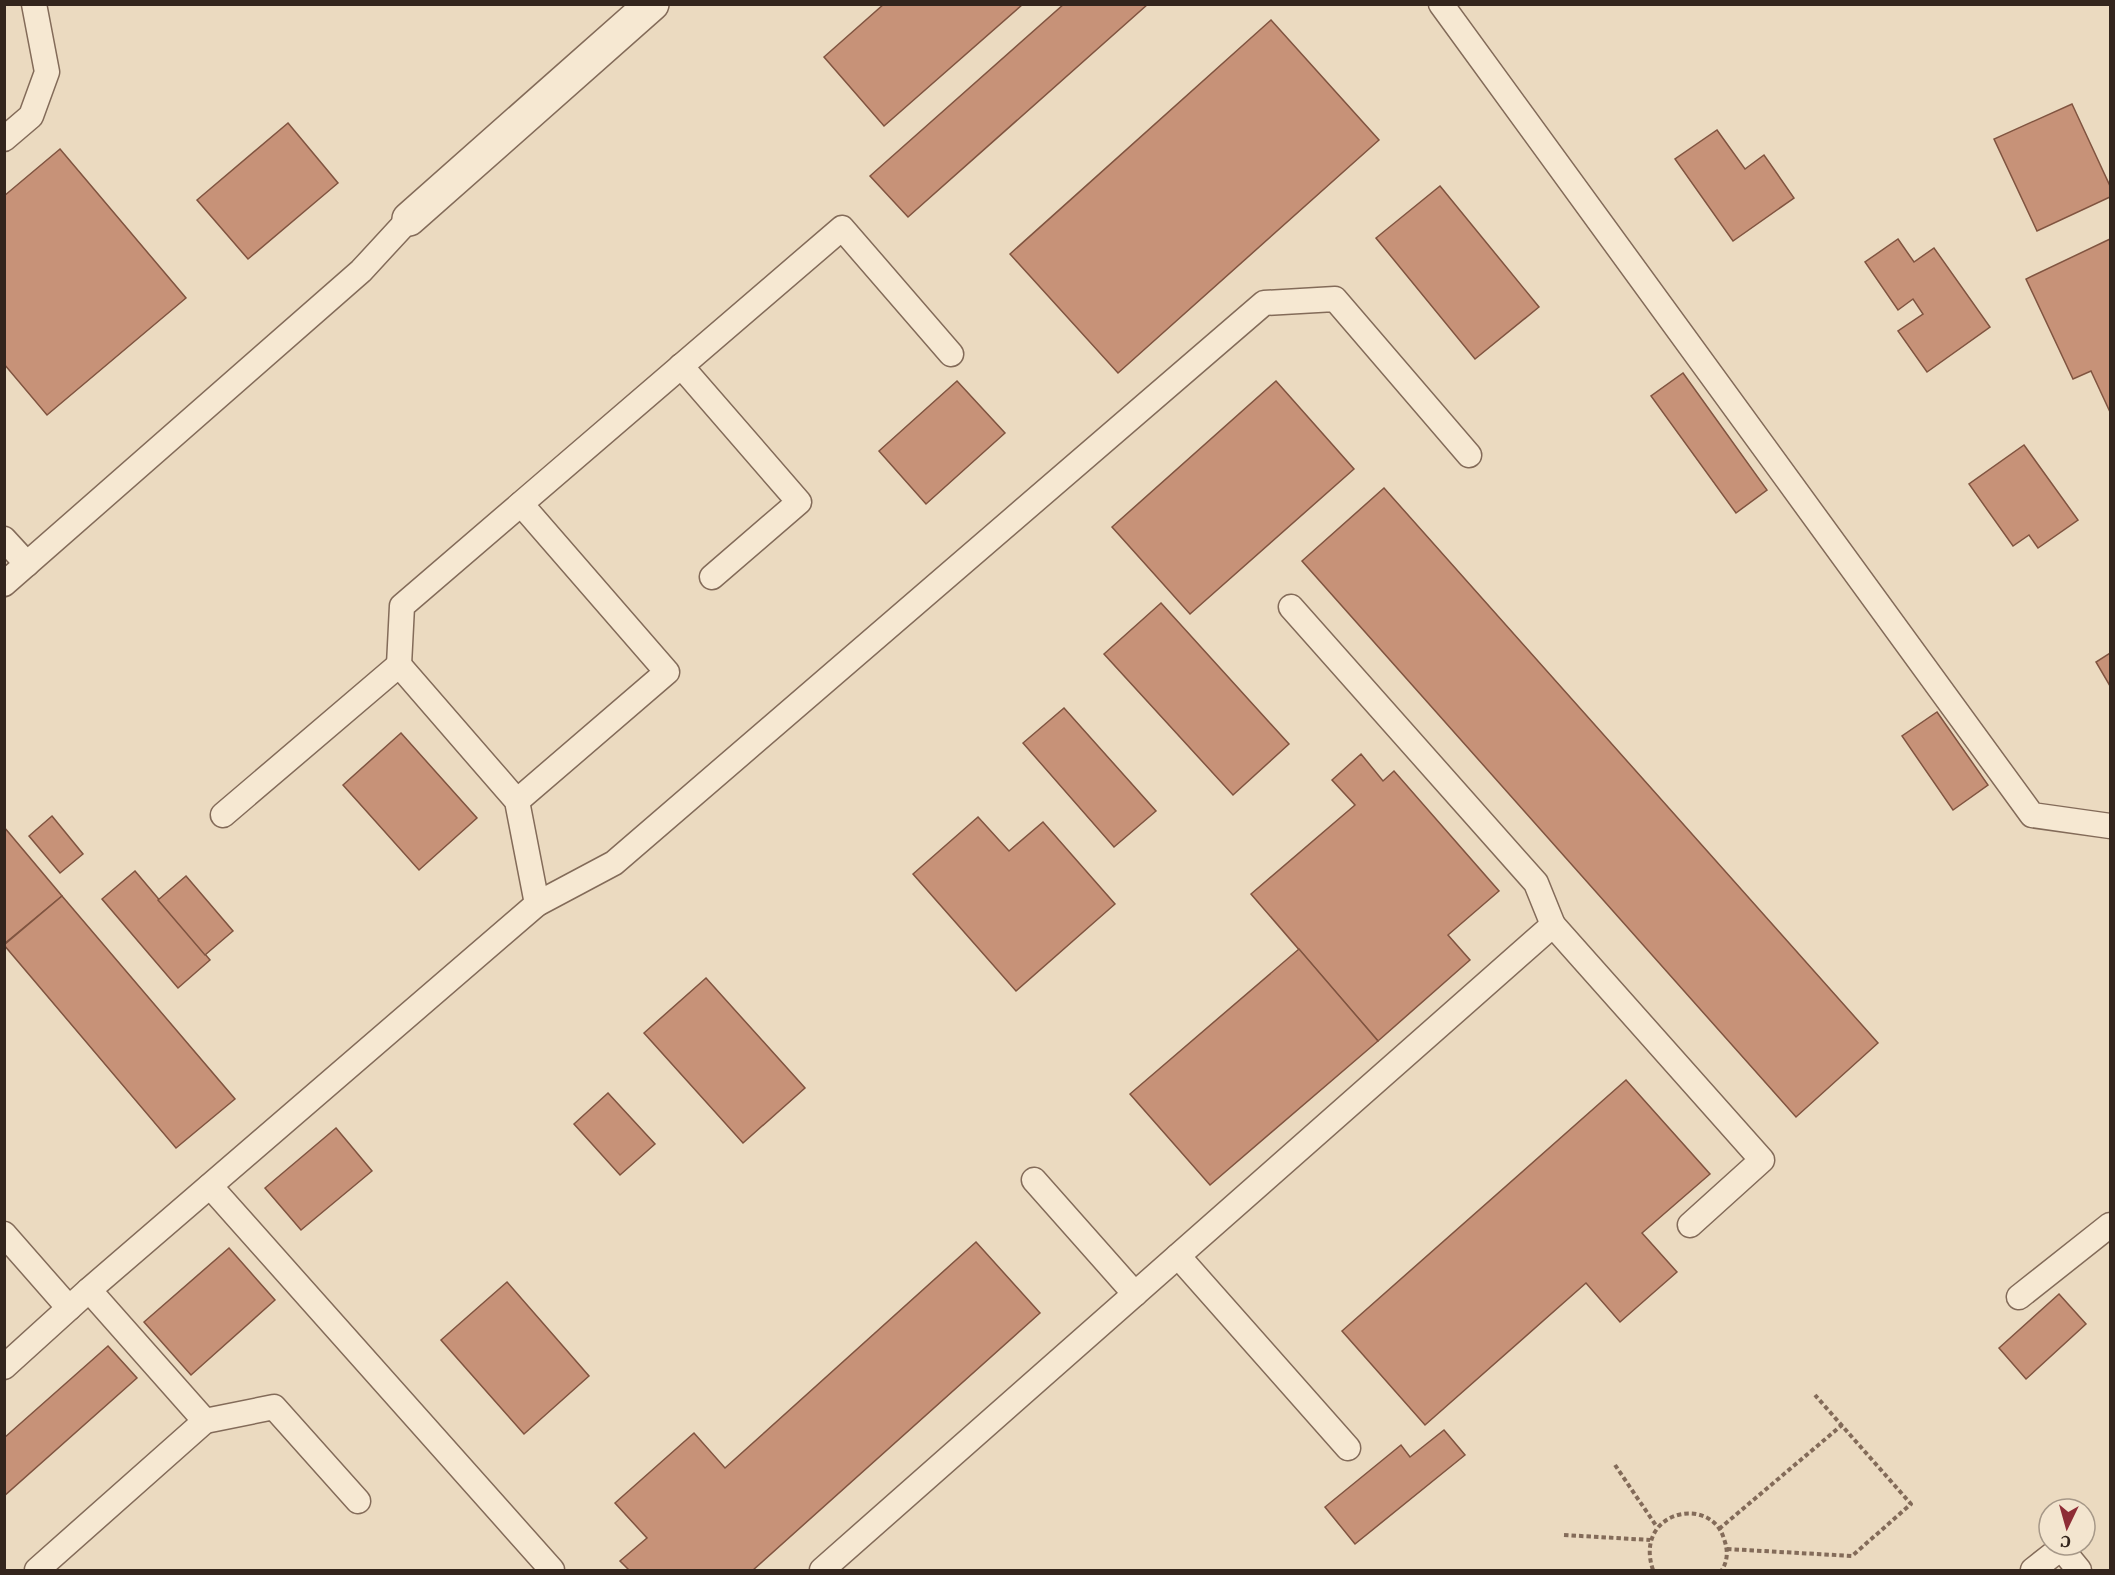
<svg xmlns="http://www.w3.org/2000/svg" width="2115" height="1575" font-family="'IBM Plex Serif',serif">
<rect width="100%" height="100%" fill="#ebdac0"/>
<!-- building -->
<g fill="#c79278" stroke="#805440" stroke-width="1.5">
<path d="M884 4H1023L884 126 824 57Z"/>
<path d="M1064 4H1148L908 217 870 176Z"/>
<path d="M1271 20 1379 140 1118 373 1010 254Z"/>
<path d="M2072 104 2110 186V197L2037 231 1994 139Z"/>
<path d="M288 123 338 183 248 259 197 200Z"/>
<path d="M1717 130 1745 169 1764 155 1794 198 1733 241 1675 159Z"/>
<path d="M60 149 186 298 47 415 4 364V196Z"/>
<path d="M1440 186 1539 307 1475 359 1376 238Z"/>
<path d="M1898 239 1914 262 1934 248 1990 327 1927 372 1898 331 1923 314 1913 299 1898 310 1865 262Z"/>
<path d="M2110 239V412L2091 371 2073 379 2026 279Z"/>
<path d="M1683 373 1767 490 1736 513 1651 396Z"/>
<path d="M957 381 1005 433 926 504 879 451Z"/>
<path d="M1276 381 1354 469 1190 614 1112 527Z"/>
<path d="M2024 445 2078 520 2038 548 2029 535 2013 546 1969 484Z"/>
<path d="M1384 488 1878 1043 1796 1117 1302 561Z"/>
<path d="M1161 603 1289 744 1233 795 1104 654Z"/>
<path d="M2110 653V686L2096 662Z"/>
<path d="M1064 708 1156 811 1114 847 1023 743Z"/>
<path d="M1937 712 1988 785 1953 810 1902 736Z"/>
<path d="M401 733 477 818 419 870 343 785Z"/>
<path d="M1361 754 1383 781 1394 771 1499 891 1448 935 1470 960 1378 1041 1251 894 1355 805 1332 780Z"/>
<path d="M52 816 83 854 60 873 29 836Z"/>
<path d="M978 817 1009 851 1043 822 1115 904 1016 991 913 874Z"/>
<path d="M4 827 62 896 4 944Z"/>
<path d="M135 871 210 960 178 988 102 899Z"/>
<path d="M186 876 233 931 205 955 158 900Z"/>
<path d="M62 896 235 1099 176 1148 4 945Z"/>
<path d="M1299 949 1378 1041 1210 1185 1130 1094Z"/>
<path d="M706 978 805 1088 743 1143 644 1033Z"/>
<path d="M1626 1080 1710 1174 1642 1233 1677 1272 1620 1322 1586 1283 1425 1425 1342 1331Z"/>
<path d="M608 1093 655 1144 620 1175 574 1124Z"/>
<path d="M336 1128 372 1171 301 1230 265 1188Z"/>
<path d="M976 1242 1040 1313 753 1570H629L620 1561 647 1538 615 1503 694 1433 725 1468Z"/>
<path d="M229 1248 275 1300 191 1375 144 1322Z"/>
<path d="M507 1282 589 1376 524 1434 441 1340Z"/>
<path d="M2059 1294 2086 1324 2026 1379 1999 1348Z"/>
<path d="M108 1346 137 1378 4 1496V1438Z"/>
<path d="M1444 1430 1465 1455 1355 1544 1325 1507 1401 1445 1410 1457Z"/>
</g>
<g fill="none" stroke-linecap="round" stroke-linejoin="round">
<defs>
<g id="lane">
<path d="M1441 4 2032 815 2110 826"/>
<path d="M4 139 31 116 47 72 34 4"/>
<path d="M681 366 799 502 712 577"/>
<path d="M4 539 27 564"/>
<path d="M4 584 361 271 409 219"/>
<path d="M1291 607 1536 883 1553 925"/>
<path d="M399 665 402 606 842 228 951 354"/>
<path d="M517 801 667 672 521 504"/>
<path d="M223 815 399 665 517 801 537 904"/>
<path d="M1034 1180 1135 1294"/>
<path d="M210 1186 552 1570"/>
<path d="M4 1234 69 1308"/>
<path d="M1178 1256 1348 1448"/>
<path d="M89 1290 205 1421 274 1407 358 1501"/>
<path d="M2019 1297 2110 1225"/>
<path d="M4 1367 89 1290 537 904 614 863 1264 303 1335 299 1469 455"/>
<path d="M37 1570 205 1421"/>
<path d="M822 1570 1553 925 1762 1160 1690 1225"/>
<path d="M2033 1570 2061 1548 2079 1570"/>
</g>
<path id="street" d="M409 219 652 4"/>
</defs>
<!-- lane casing -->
<use href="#lane" stroke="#836b59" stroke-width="27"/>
<!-- street casing -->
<use href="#street" stroke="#836b59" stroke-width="36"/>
<!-- path -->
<g stroke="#836b59" stroke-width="4" stroke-dasharray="4.5 3" stroke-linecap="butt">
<path d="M1615 1465 1657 1527"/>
<path d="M1719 1529 1842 1425"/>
<path d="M1564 1535 1650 1540"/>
<path d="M1727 1549 1852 1556 1911 1504 1815 1395"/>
<path d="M1653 1570C1633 1511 1711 1494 1724 1539 1728 1550 1728 1560 1722 1570"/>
</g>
<!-- lane -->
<use href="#lane" stroke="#f6e8d2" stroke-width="24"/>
<!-- street -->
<use href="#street" stroke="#f6e8d2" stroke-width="33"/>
</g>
<!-- border -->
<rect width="2115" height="1575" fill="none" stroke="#33251d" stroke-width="12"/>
<!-- north arrow -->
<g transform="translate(2067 1527) rotate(185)"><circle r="28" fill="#f3e5cf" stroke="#a69888" stroke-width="1.5"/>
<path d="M0-4.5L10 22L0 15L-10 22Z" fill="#8e2d36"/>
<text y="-9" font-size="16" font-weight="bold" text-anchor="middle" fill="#33251d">С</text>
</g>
</svg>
